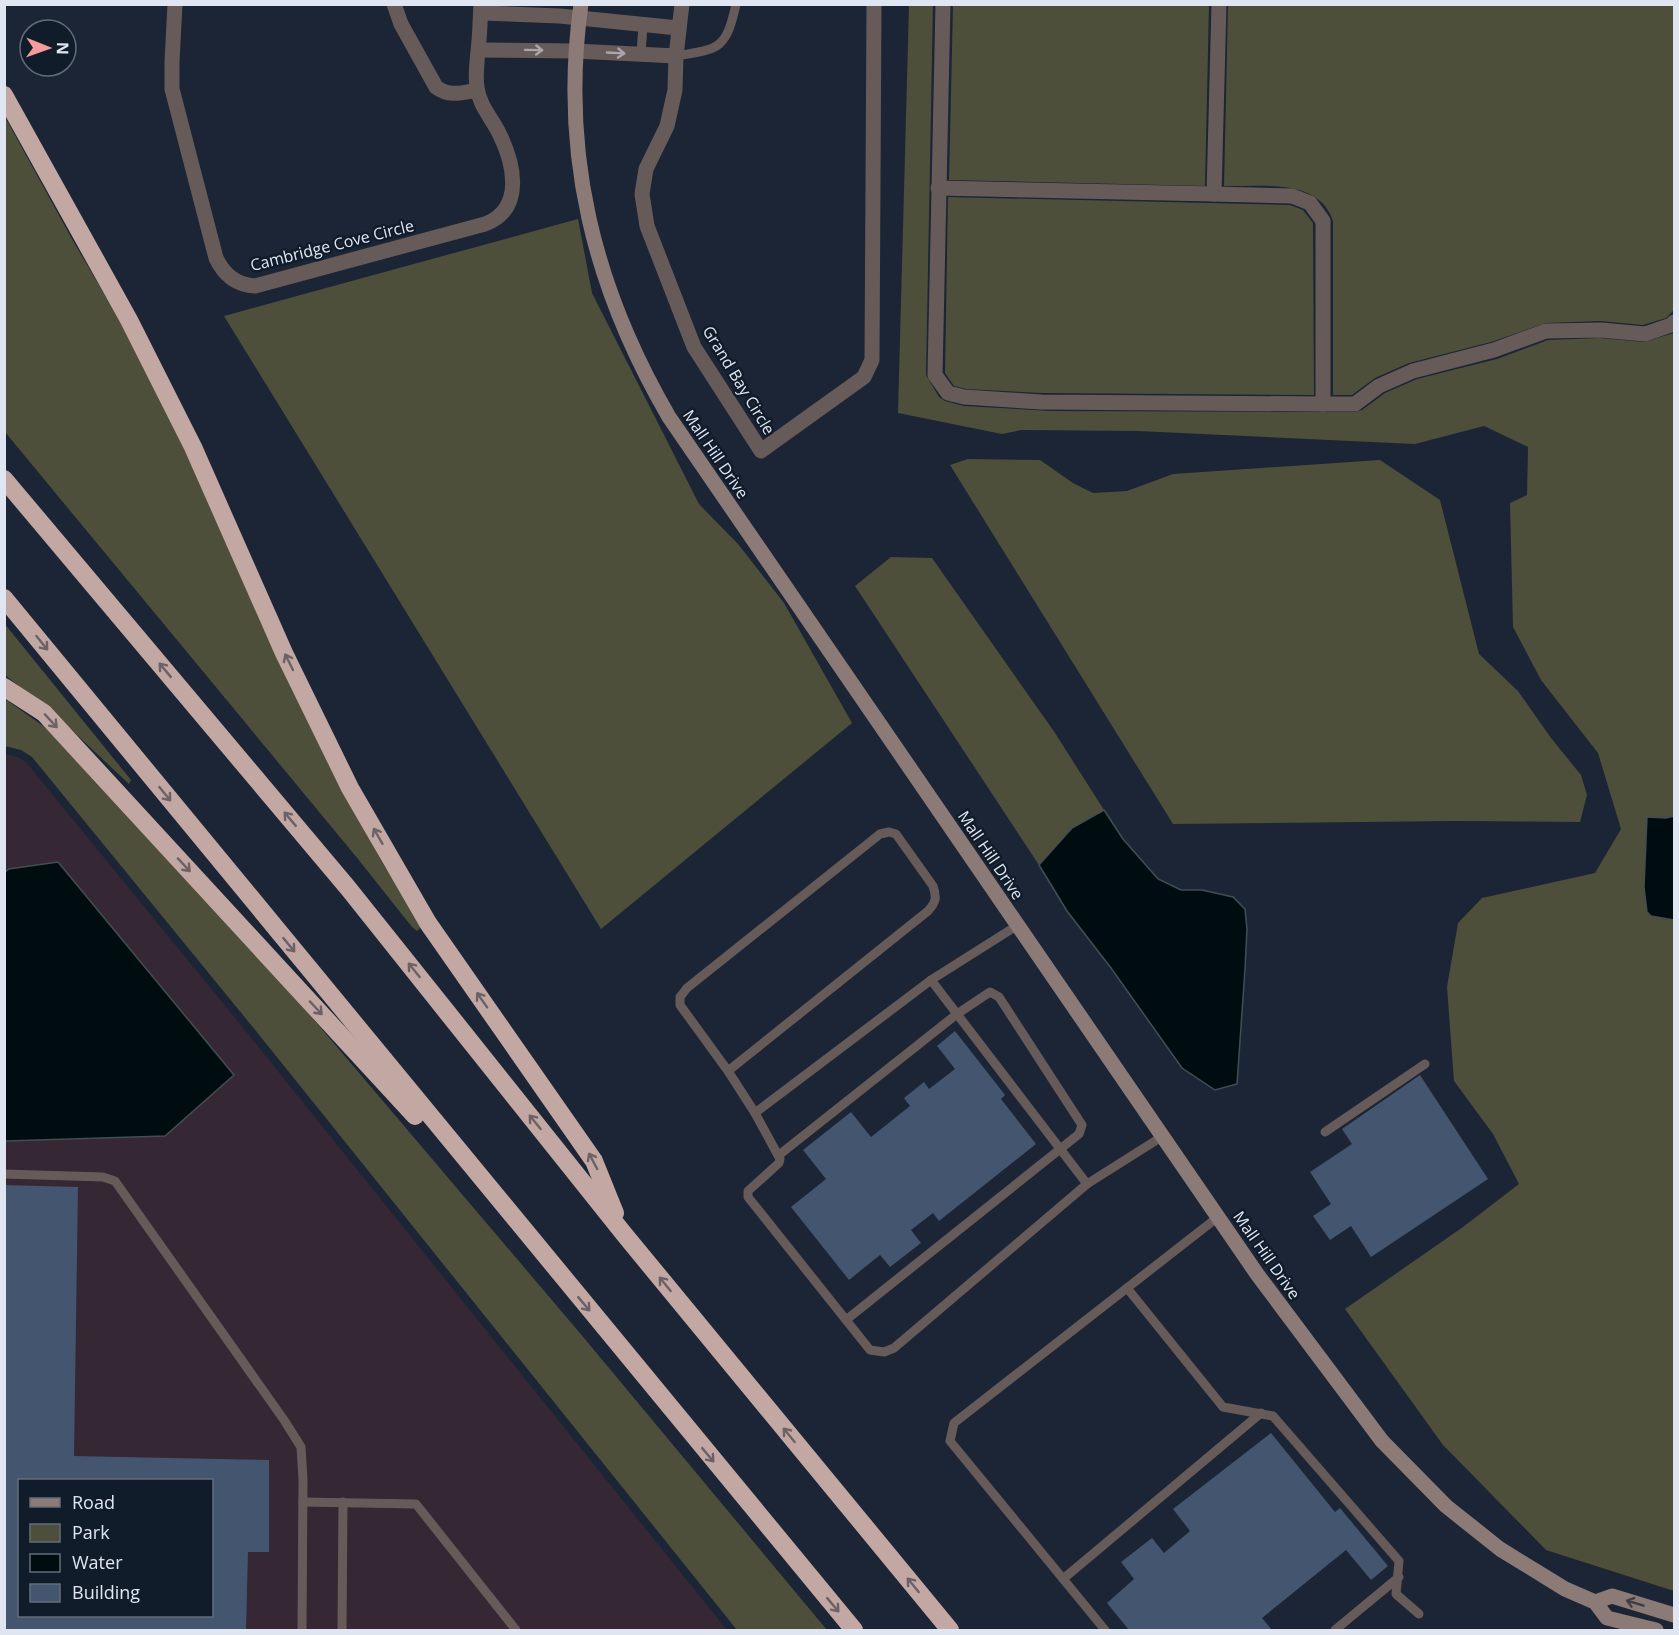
<svg xmlns="http://www.w3.org/2000/svg" width="1679" height="1635" font-family="'Open Sans',sans-serif">
<rect width="100%" height="100%" fill="#1b2535"/>
<!-- industrial -->
<path fill="#352733" fill-rule="evenodd" d="M5 754 18 757 26 762 249 1035 727 1630H5L4 1141 164 1136 9 869 5 872ZM20 1480H212V1616H20Z"/>
<!-- green -->
<g fill="#4d4f3a">
<path d="M909 5H933L926 375 939 397 945 401 964 406 1051 411 1355 412 1362 410 1385 393 1417 379 1497 359 1548 340 1600 338 1644 342 1674 333V816L1666 818 1647 817 1644 887 1647 912 1663 919 1674 920V1591L1546 1550 1443 1445 1345 1309 1463 1227 1519 1184 1493 1134 1454 1081 1447 987 1458 923 1482 898 1595 873 1621 829 1598 753 1541 680 1513 627 1510 503 1527 495 1528 447 1484 426 1415 444 1138 431 1021 430 1002 434 898 413Z"/>
<path d="M953 5H1209L1205 186 949 180Z"/>
<path d="M1228 5H1674V310L1666 318 1643 325 1600 321 1546 323 1491 342 1409 363 1375 378 1352 395H1333V221C1319 177 1260 187 1224 186Z"/>
<path d="M4 115 72 239 145 364 332 770 383 864 420 922 422 926 417 931 412 927 358 859 5 432Z"/>
<path d="M948 197 1290 205 1303 210 1313 223 1314 395 1042 393 966 389 954 386 945 373Z"/>
<path d="M578 219 592 293 699 504 738 544 784 603 852 723 601 929 224 316Z"/>
<path d="M968 459 1040 460 1073 483 1093 493 1127 491 1173 474 1380 460 1440 500 1479 654 1518 691 1551 738 1581 775 1587 795 1580 822 1456 821 1173 824 950 465Z"/>
<path d="M891 557 932 558 1055 733 1104 810 1072 828 1039 865 855 586Z"/>
<path d="M4 623 131 780 129 784 63 722 5 675Z"/>
<path d="M5 699 56 735 270 968 579 1332 827 1630H737L256 1031 32 757 21 750 5 746Z"/>
</g>
<!-- water -->
<g fill="#000d10" stroke="#434e54" stroke-width="1.5">
<path d="M1104 810 1123 839 1158 879 1181 890H1202L1233 897 1245 909 1247 929 1245 969 1237 1084 1215 1090 1182 1068 1111 968 1067 911 1039 865 1072 828Z"/>
<path d="M1674 816V920L1651 916 1647 912 1644 887 1647 817 1666 818Z"/>
<path d="M58 862 234 1075 165 1136 5 1141V872L9 869Z"/>
</g>
<!-- building -->
<g fill="#43556f" fill-rule="evenodd">
<path d="M955 1031 1005 1095 1001 1099 1036 1144 939 1221 933 1213 911 1230 921 1243 890 1267 880 1255 849 1280 791 1207 826 1179 803 1150 851 1112 871 1137 910 1106 904 1098 924 1082 929 1089 955 1069 937 1046Z"/>
<path d="M1420 1075 1488 1179 1371 1257 1351 1226 1330 1240 1313 1216 1331 1204 1310 1172 1352 1144 1342 1129Z"/>
<path d="M4 1185 78 1187 74 1456 269 1460V1552H248L246 1630H4ZM20 1480H212V1616H20Z"/>
<path d="M1271 1433 1335 1512 1340 1508 1388 1566 1371 1580 1346 1550 1262 1618 1272 1630H1129L1107 1603 1134 1579 1121 1562 1152 1538 1164 1553 1190 1531 1173 1509Z"/>
</g>
<g fill="none" stroke-linecap="round" stroke-linejoin="round">
<!-- lane -->
<g stroke="#675b59" stroke-width="9">
<path d="M641 54 643 25"/>
<path d="M676 56C719 49 726 50 736 4"/>
<path d="M1018 925 931 980 1087 1184"/>
<path d="M931 980 755 1113 780 1159 779 1163 748 1191V1197L870 1350 884 1352 894 1348 1087 1184 1163 1136"/>
<path d="M728 1071 928 911C936 902 937 898 933 886L896 834 889 832 880 834 687 988 680 997V1005L728 1071 755 1113"/>
<path d="M1325 1132 1425 1064"/>
<path d="M779 1155 957 1014 990 992 999 997 1082 1125 1079 1134 846 1320"/>
<path d="M4 1174 103 1177 115 1181 284 1420 301 1447 303 1480 302 1630"/>
<path d="M1127 1288 1223 1407 1273 1416 1399 1561 1396 1594 1419 1614"/>
<path d="M303 1502 416 1504 516 1630"/>
<path d="M1063 1579 1261 1413"/>
<path d="M342 1630 343 1502"/>
<path d="M1105 1630 950 1441 954 1423 1218 1217"/>
<path d="M1335 1630 1399 1577"/>
</g>
<!-- street -->
<g stroke="#675b59" stroke-width="15">
<path d="M175 4 172 62V89L216 258C224 275 236 285 255 286L485 224C525 209 514 163 499 133 491 117 479 105 477 87 475 75 477 63 478 51 480 35 480 20 481 4"/>
<path d="M394 4 401 24 436 87C449 97 461 93 477 90"/>
<path d="M682 4 676 56 675 90 667 126 646 169 642 194 647 226 694 347 761 451 864 377 872 360 874 4"/>
<path d="M943 4 935 375 948 393 964 397 1041 402 1323 404V221L1310 203 1292 196 1214 194 1219 4"/>
<path d="M481 13 560 16 678 28"/>
<path d="M479 50 575 51 676 56"/>
<path d="M938 188 1214 194"/>
<path d="M1323 404H1355L1379 386 1413 371 1494 350 1546 331 1601 330 1645 334 1671 325 1674 322"/>
</g>
<!-- secondary -->
<g stroke="#8c7a77" stroke-width="15">
<path d="M581 4C560 154 594 288 669 417L1257 1274 1382 1441 1446 1506 1500 1549 1565 1589 1595 1602 1607 1618 1656 1630"/>
<path d="M1595 1602 1612 1596 1674 1615"/>
</g>
<!-- highway -->
<g stroke="#c3a7a2" stroke-width="18">
<path d="M4 95 129 320 193 447 284 653 350 788 428 923 594 1161 615 1213"/>
<path d="M4 479 348 888 624 1234 950 1630"/>
<path d="M4 598 854 1630"/>
<path d="M4 687 44 713 415 1116"/>
</g>
</g>
<!-- one-way arrows -->
<defs><path id="oneway-shaft" d="M-6 0H5M1.5-3L5.5 0L1.5 3" fill="none" stroke-width="1.6" stroke-linecap="round" stroke-linejoin="round" transform="scale(1.5)"/></defs>
<g stroke="#a9a7ad">
<use href="#oneway-shaft" transform="translate(534 50) rotate(1)"/>
<use href="#oneway-shaft" transform="translate(616 53) rotate(3)"/>
</g>
<g stroke="#6a6266">
<use href="#oneway-shaft" transform="translate(42 643) rotate(51)"/>
<use href="#oneway-shaft" transform="translate(289 662) rotate(-116)"/>
<use href="#oneway-shaft" transform="translate(165 670) rotate(-130)"/>
<use href="#oneway-shaft" transform="translate(51 721) rotate(47)"/>
<use href="#oneway-shaft" transform="translate(165 794) rotate(51)"/>
<use href="#oneway-shaft" transform="translate(290 819) rotate(-130)"/>
<use href="#oneway-shaft" transform="translate(378 836) rotate(-120)"/>
<use href="#oneway-shaft" transform="translate(184 865) rotate(47)"/>
<use href="#oneway-shaft" transform="translate(289 945) rotate(51)"/>
<use href="#oneway-shaft" transform="translate(414 970) rotate(-129)"/>
<use href="#oneway-shaft" transform="translate(482 1000) rotate(-125)"/>
<use href="#oneway-shaft" transform="translate(316 1008) rotate(47)"/>
<use href="#oneway-shaft" transform="translate(535 1122) rotate(-129)"/>
<use href="#oneway-shaft" transform="translate(593 1161) rotate(-118)"/>
<use href="#oneway-shaft" transform="translate(665 1284) rotate(-129)"/>
<use href="#oneway-shaft" transform="translate(584 1304) rotate(50)"/>
<use href="#oneway-shaft" transform="translate(789 1435) rotate(-129)"/>
<use href="#oneway-shaft" transform="translate(708 1455) rotate(50)"/>
<use href="#oneway-shaft" transform="translate(913 1585) rotate(-129)"/>
<use href="#oneway-shaft" transform="translate(833 1605) rotate(50)"/>
</g>
<use stroke="#3c3d46" href="#oneway-shaft" transform="translate(1635 1603) rotate(-163)"/>
<g text-anchor="middle" stroke-width="5" stroke-linejoin="round" paint-order="stroke">
<!-- street labels -->
<g font-size="16" fill="#dfe6f1" stroke="#111c2b">
<text transform="translate(332 245) rotate(-14)" y="6">Cambridge Cove Circle</text>
<text transform="translate(739 380) rotate(59)" y="6">Grand Bay Circle</text>
<text transform="translate(716 454) rotate(56)" y="6">Mall Hill Drive</text>
<text transform="translate(991 855) rotate(56)" y="6">Mall Hill Drive</text>
<text transform="translate(1267 1255) rotate(55)" y="6">Mall Hill Drive</text>
</g>
</g>
<!-- border -->
<rect width="1679" height="1635" fill="none" stroke="#dfe6f1" stroke-width="12"/>
<!-- legend -->
<rect x="18" y="1479" width="195" height="138" fill="#111c2b" stroke="#636d7a" stroke-width="1.5"/>
<rect x="30" y="1498" width="30" height="9" fill="#8c7a77" stroke="#636d7a" stroke-width="1.5"/>
<text x="72" y="1509" font-size="18" fill="#dfe6f1">Road</text>
<rect x="30" y="1524" width="30" height="18" fill="#4d4f3a" stroke="#636d7a" stroke-width="1.5"/>
<text x="72" y="1539" font-size="18" fill="#dfe6f1">Park</text>
<rect x="30" y="1554" width="30" height="18" fill="#000d10" stroke="#636d7a" stroke-width="1.5"/>
<text x="72" y="1569" font-size="18" fill="#dfe6f1">Water</text>
<rect x="30" y="1584" width="30" height="18" fill="#43556f" stroke="#636d7a" stroke-width="1.5"/>
<text x="72" y="1599" font-size="18" fill="#dfe6f1">Building</text>
<!-- north arrow -->
<g transform="translate(48 48) rotate(91)"><circle r="28" fill="#111c2b" stroke="#636d7a" stroke-width="1.5"/>
<path d="M0-4.5L10 22L0 15L-10 22Z" fill="#f59b99"/>
<text y="-9" font-size="16" font-weight="bold" text-anchor="middle" fill="#dfe6f1">N</text>
</g>
</svg>
